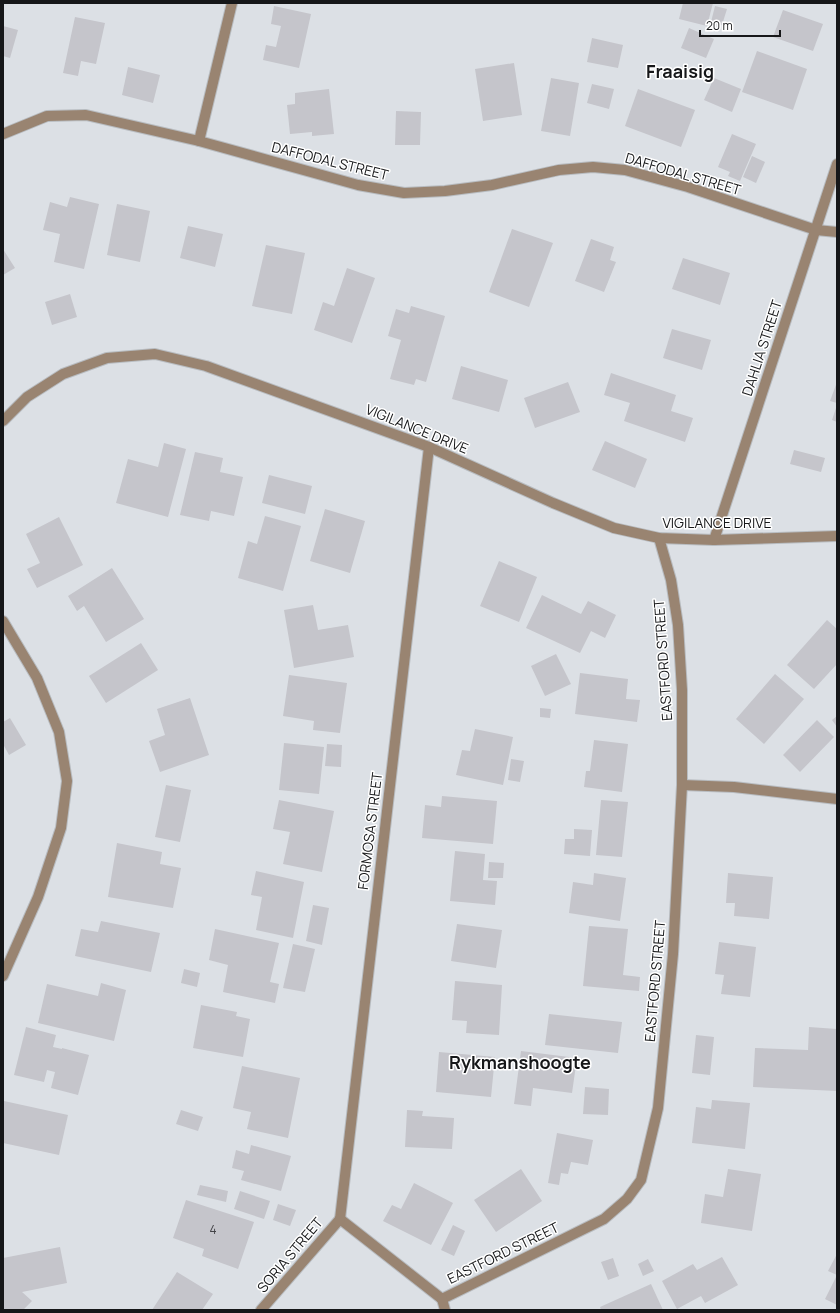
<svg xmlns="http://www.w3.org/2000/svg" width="840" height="1313" font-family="Manrope,sans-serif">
<rect width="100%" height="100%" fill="#dce0e5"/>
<!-- building -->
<g fill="#c5c5cb">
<path d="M683 3H713L707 26 679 19Z"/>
<path d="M274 6 311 14 299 68 263 60 266 45 276 47 281 26 271 24Z"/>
<path d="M715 6 727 9 722 25 711 22Z"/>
<path d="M783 10 823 24 813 51 773 37Z"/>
<path d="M75 17 105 23 96 64 81 61 78 76 63 73Z"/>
<path d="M3 26 18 30 10 58 3 56Z"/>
<path d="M689 28 714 39 706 58 681 48Z"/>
<path d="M592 38 623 45 618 68 587 62Z"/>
<path d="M757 51 807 69 793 110 742 92Z"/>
<path d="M514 63 522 115 483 121 475 69Z"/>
<path d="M128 67 160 75 153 103 122 95Z"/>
<path d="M551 78 579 83 570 136 541 131Z"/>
<path d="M714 78 741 89 732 112 704 100Z"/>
<path d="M592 84 614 89 609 109 587 103Z"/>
<path d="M329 89 334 134 312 136V132L290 134 287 105 295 104V93Z"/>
<path d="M638 89 695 110 681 147 625 126Z"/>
<path d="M396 111 421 112 420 145H395Z"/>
<path d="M732 134 756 144 740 181 728 176 730 172 718 167Z"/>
<path d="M752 156 765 162 756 183 743 177Z"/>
<path d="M70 197 99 204 84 269 54 262 60 234 43 230 50 202 67 207Z"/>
<path d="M117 204 150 211 140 262 107 255Z"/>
<path d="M188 226 223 234 215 267 180 258Z"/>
<path d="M512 229 553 243 529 307 489 292Z"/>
<path d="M591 239 614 247 610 260 616 262 604 292 575 281Z"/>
<path d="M266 245 305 253 292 314 252 306Z"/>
<path d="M3 249 15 268 3 275Z"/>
<path d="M683 258 730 273 720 305 672 289Z"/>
<path d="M347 268 375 278 352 343 314 330 323 302 334 306Z"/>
<path d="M70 294 77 317 52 325 45 302Z"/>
<path d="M411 306 445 316 426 382 416 379 414 385 390 379 401 340 388 336 396 309 409 313Z"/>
<path d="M672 329 711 340 702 370 663 358Z"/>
<path d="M461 366 508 380 499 412 452 399Z"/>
<path d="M611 373 676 395 671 411 693 418 685 442 624 421 630 403 604 395Z"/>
<path d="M568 382 580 412 535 428 524 398Z"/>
<path d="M837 382V403L830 401Z"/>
<path d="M837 405V422L832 420Z"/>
<path d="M605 441 647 459 635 488 592 470Z"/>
<path d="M164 443 186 449 168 517 116 503 128 459 158 467Z"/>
<path d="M794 450 825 458 821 472 790 464Z"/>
<path d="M195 452 223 458 220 472 243 477 234 516 211 511 209 521 180 515Z"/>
<path d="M269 475 312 486 305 514 262 503Z"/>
<path d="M325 509 365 521 350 573 310 561Z"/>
<path d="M265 516 301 526 283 591 238 578 248 541 257 544Z"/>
<path d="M59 517 83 565 37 588 27 569 40 563 26 534Z"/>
<path d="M499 561 537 577 519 622 480 606Z"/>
<path d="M112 568 144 619 106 642 84 606 77 611 68 596Z"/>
<path d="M542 595 581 614 588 601 616 615 605 638 591 631 580 653 526 628Z"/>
<path d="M313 605 318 630 348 625 354 657 294 668 284 610Z"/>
<path d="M827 620 837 629V664L814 689 787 665Z"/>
<path d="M141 643 158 670 106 703 89 676Z"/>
<path d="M556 654 571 684 545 696 531 666Z"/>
<path d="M580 673 628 679 626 699 640 700 637 722 575 714Z"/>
<path d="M775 674 804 699 764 744 736 719Z"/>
<path d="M289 675 347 683 340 733 313 730 314 721 283 716Z"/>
<path d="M190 698 209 755 160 772 149 741 165 735 157 709Z"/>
<path d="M540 708 551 709 550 718 540 717Z"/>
<path d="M837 716V727L832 720Z"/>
<path d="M10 718 26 745 9 755 3 744V722Z"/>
<path d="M817 720 834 737 800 772 783 755Z"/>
<path d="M475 729 513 737 503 785 456 775 462 750 470 751Z"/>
<path d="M594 740 628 744 622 792 584 787 586 771H590Z"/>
<path d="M284 743 324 747 319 794 279 790Z"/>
<path d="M327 744 342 745 341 767 325 766Z"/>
<path d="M511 759 524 761 520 782 508 780Z"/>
<path d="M166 785 191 790 180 842 155 837Z"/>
<path d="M442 796 497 801 493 844 422 838 425 805 441 807Z"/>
<path d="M279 800 334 811 322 872 283 864 290 832 273 829Z"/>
<path d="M601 800 628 802 622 857 596 855Z"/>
<path d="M574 829 592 830 590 856 564 854 565 839H574Z"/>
<path d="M117 843 162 852 160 864 181 868 173 908 108 897Z"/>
<path d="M455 851 485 854 483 880 497 881 495 905 450 901Z"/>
<path d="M489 862 504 863 503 878H488Z"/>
<path d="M256 871 304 882 293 938 256 930 262 897 251 895Z"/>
<path d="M594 873 626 878 620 921 569 913 573 882 593 885Z"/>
<path d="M728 873 773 877 769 919 734 916 735 903H726Z"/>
<path d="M313 905 329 908 322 945 306 941Z"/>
<path d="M101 921 160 933 151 972 75 956 81 929 98 932Z"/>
<path d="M457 924 502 930 496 968 451 961Z"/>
<path d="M589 926 628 929 623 975 640 977 639 991 583 986Z"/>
<path d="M215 929 279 943 270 982 279 984 275 1003 223 992 228 965 209 960Z"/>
<path d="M719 942 756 947 750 997 721 994 724 975 715 974Z"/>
<path d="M293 944 315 949 305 992 283 988Z"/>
<path d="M184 969 200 973 197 987 181 983Z"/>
<path d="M455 981 502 985 499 1035 466 1033 467 1021 452 1020Z"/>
<path d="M101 983 126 990 114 1041 38 1023 47 984 98 996Z"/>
<path d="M201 1005 237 1012 236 1016 250 1019 243 1057 193 1048Z"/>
<path d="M549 1014 622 1022 618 1053 545 1045Z"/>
<path d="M26 1027 56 1035 53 1047 62 1049V1048L89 1055 78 1095 51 1088 55 1072 47 1070 44 1082 14 1075Z"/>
<path d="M809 1027 837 1029V1091L753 1087 755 1048 808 1050Z"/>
<path d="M696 1035 714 1037 710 1075 692 1073Z"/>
<path d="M521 1051 577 1058 572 1093 533 1088 531 1106 514 1104Z"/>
<path d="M439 1052 495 1057 491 1097 436 1092Z"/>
<path d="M242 1066 300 1078 288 1138 247 1129 251 1112 233 1108Z"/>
<path d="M585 1087 609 1089 608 1115 583 1114Z"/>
<path d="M712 1100 750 1103 745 1149 692 1143 696 1107 711 1109Z"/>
<path d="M4 1101 68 1115 59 1155 3 1143Z"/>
<path d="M181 1110 203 1117 198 1131 176 1124Z"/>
<path d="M407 1110 423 1111 422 1116 454 1118 452 1149 405 1147Z"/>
<path d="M557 1133 593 1140 588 1165 571 1162 568 1174 561 1173 559 1185 548 1183Z"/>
<path d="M251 1145 291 1156 281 1191 241 1180 244 1171 232 1168 236 1150 249 1154Z"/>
<path d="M521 1169 542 1201 496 1232 474 1200Z"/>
<path d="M728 1169 761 1174 752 1231 701 1223 705 1194 723 1197Z"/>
<path d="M414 1183 453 1203 431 1245 383 1221 392 1205 401 1209Z"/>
<path d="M200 1185 228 1191 226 1202 197 1195Z"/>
<path d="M240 1191 270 1201 264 1219 234 1209Z"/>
<path d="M186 1200 254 1222 238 1269 202 1256 204 1249 173 1238Z"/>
<path d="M278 1204 296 1210 290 1226 273 1220Z"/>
<path d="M453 1225 465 1231 454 1256 441 1250Z"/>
<path d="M60 1247 67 1283 22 1292 32 1301 23 1310H3V1258Z"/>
<path d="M837 1254V1305L825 1299 837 1275 828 1271Z"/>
<path d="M722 1257 738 1285 705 1303 701 1296 677 1309 662 1281 693 1264 697 1270Z"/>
<path d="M613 1258 619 1276 608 1280 601 1262Z"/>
<path d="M648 1259 654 1271 643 1276 638 1264Z"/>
<path d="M177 1272 213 1294 202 1310H152Z"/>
<path d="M651 1284 663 1310H601L600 1307Z"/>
</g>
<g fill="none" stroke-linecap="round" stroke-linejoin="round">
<defs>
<g id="minor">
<path d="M3 134 47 116 86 115 199 141 358 185 404 193 445 191 492 185 559 170 593 167 625 170 688 187 816 230 837 232"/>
<path d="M199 141 232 3"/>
<path d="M3 421 27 397 63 374 107 358 155 354 206 366 429 447 553 503 614 528 659 538 714 540 837 536"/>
<path d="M714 540 837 164"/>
<path d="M3 621 37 678 59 732 67 781 61 828 38 897 3 976"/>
<path d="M682 785 734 787 837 799"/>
<path d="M340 1219 429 447"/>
<path d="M340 1219 442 1299"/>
<path d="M442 1299 604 1219 627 1199 641 1180 658 1108 673 954 682 785V690L678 625 671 580 659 538"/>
<path d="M442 1299 445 1310"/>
<path d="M261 1310 340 1219"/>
</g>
</defs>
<!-- minor casing -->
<use href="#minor" stroke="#b8bcc0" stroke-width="12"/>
<!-- minor -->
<use href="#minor" stroke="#998471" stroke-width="10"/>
</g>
<g text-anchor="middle" stroke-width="3" stroke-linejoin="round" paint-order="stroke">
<!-- number labels -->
<g font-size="12" fill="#424246">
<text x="213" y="1234">4</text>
</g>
<!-- street labels -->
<g font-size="14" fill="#161719" stroke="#fff">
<text transform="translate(330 161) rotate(14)" y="5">DAFFODAL STREET</text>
<text transform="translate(683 174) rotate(16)" y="5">DAFFODAL STREET</text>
<text transform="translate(762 348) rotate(-72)" y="5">DAHLIA STREET</text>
<text transform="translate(417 429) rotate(22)" y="5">VIGILANCE DRIVE</text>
<text x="717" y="528">VIGILANCE DRIVE</text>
<text transform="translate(663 660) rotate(-94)" y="5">EASTFORD STREET</text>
<text transform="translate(370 831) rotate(-83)" y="5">FORMOSA STREET</text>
<text transform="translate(655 981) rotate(-85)" y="5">EASTFORD STREET</text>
<text transform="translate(503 1253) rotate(-26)" y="5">EASTFORD STREET</text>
<text transform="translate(290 1255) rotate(-50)" y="5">SORIA STREET</text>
</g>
<!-- district labels -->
<g font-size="18" font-weight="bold" fill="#161719" stroke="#fff">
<text x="680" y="78">Fraaisig</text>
<text x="520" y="1069">Rykmanshoogte</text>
</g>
</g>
<!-- border -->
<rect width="840" height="1313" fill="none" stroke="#161719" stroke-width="8"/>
<!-- scale -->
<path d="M700 30v6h80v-6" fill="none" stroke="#161719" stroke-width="2"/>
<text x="706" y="30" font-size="12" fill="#161719" stroke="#ffffff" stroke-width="3" paint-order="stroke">20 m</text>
</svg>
